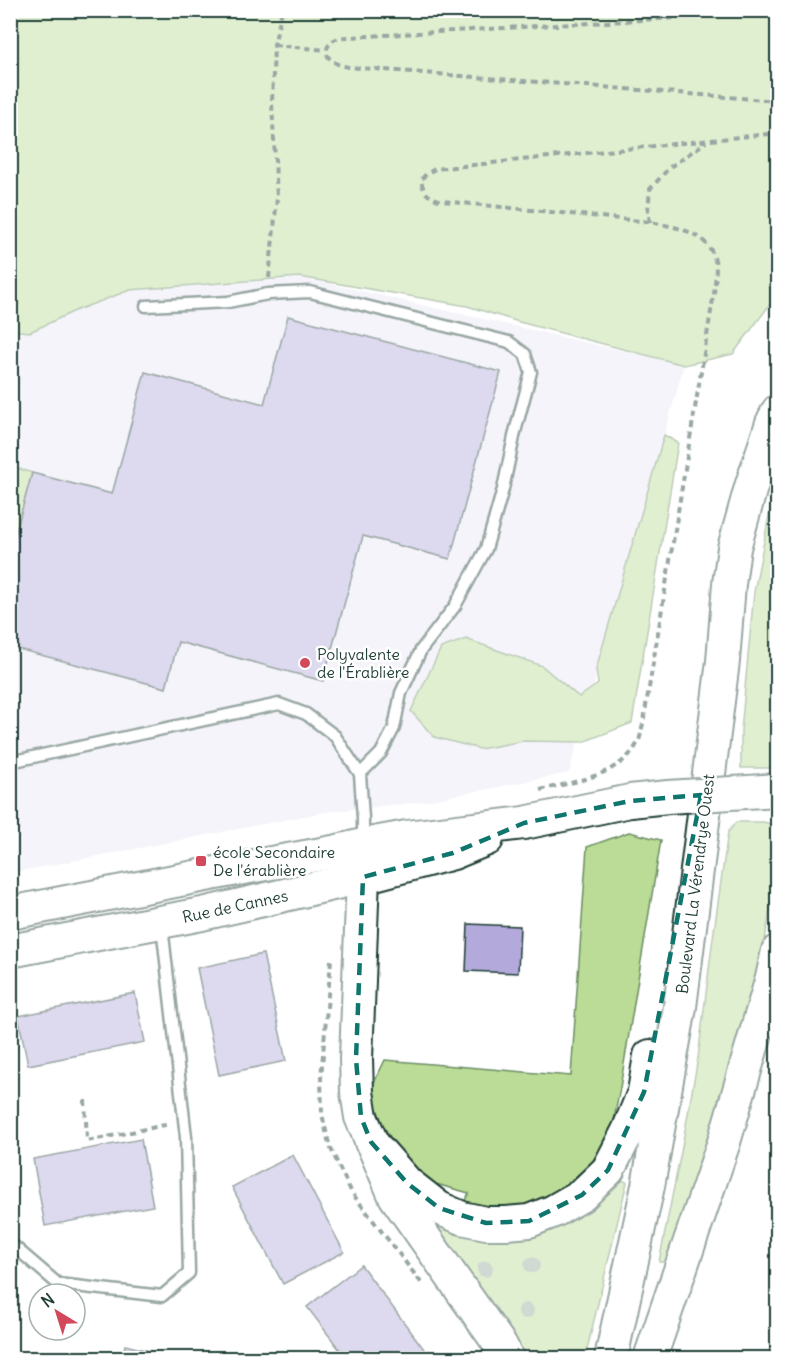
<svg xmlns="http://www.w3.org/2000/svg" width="788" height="1369" font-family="Delius,sans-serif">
<rect width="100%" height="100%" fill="#fff"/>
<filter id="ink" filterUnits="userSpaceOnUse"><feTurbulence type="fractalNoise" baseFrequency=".0167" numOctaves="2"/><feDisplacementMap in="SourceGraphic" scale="12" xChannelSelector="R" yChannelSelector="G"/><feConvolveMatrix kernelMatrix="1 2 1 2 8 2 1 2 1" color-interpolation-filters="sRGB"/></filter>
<g filter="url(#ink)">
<!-- built -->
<path fill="#e8e6f4" d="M300 277 684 365 569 773 421 802 325 812 11 873V553L32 473 11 466V298Z"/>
<!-- green -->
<g fill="#badc96" stroke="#6c8c65" stroke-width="1.5">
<path d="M10 11H777V298L771 303 733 354 684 365 519 322 467 306 300 277 130 290 77 310 30 332 11 330Z"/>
<path d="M664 435 678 443 632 723 583 742 523 741 480 749 434 737 411 711 441 648 466 639 542 666 579 697 598 684 596 669Z"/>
<path d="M11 466 32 473 11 553Z"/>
<path d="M777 475V768H741V731L754 592Z"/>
<path d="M736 822H764L777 826V869L762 957 738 1058 668 1262H659L682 1147 698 1058 712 945 728 832Z"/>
<path d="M629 832 661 840 621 1082 612 1131 592 1162 565 1186 535 1204 512 1208 478 1205 464 1202 469 1193 425 1181 406 1162 385 1129 370 1091 385 1060 571 1076 587 847Z"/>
<path d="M617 1179 627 1182 585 1358H519L432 1231 436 1221 474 1236Z"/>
</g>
<!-- building -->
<g fill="#b3aadb" stroke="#1f3d34" stroke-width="1.5">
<path d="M288 316 501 372 450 559 363 536 323 681 178 642 166 688 10 647V553L32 473 112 494 145 372 264 404Z"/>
<path d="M468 924 520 926 518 973 466 971Z"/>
<path d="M263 954 286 1061 219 1075 197 968Z"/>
<path d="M135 993 145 1042 28 1065 18 1016Z"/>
<path d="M141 1139 153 1206 45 1226 33 1159Z"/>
<path d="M293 1155 344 1252 283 1284 232 1187Z"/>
<path d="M361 1265 427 1353 420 1358H346L307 1307Z"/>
<path d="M125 1345 178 1358H122Z"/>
<path d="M769 1352 778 1355V1358H768Z"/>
</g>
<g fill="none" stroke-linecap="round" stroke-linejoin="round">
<defs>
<g id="lane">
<path d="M146 306 228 302 268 294 310 292 509 342 525 354 531 372 515 432 503 489 486 549 455 606 421 650 401 693 394 728 381 753 360 774"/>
<path d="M10 762 279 704 306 714 335 736 360 774 363 818V842"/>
<path d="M10 1243 58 1284 162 1296 189 1273 186 1137 162 926"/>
</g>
<g id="secondary">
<path d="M363 845V877L356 1059 357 1092 361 1117 395 1196 501 1346 507 1358"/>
<path d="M10 913 226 871 333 852 363 845 407 837 524 823 630 801"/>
<path d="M10 951 202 914 363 877 453 853 487 839"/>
<path d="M371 1142 407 1183 439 1208 462 1218 486 1223H506L529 1221 554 1211 582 1195 608 1170 628 1131 644 1092 650 1056"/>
<path d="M611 1358 648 1186 680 1007 723 661 729 584 734 548 751 487 772 423 778 411"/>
<path d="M650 1358 724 1142 772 978 778 951"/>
</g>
</defs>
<!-- lane casing -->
<use href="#lane" stroke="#1f3d34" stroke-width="15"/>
<!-- secondary casing -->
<use href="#secondary" stroke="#1f3d34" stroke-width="36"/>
<!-- path -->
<g stroke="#1f3d34" stroke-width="4" stroke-dasharray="6 4.5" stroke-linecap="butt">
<path d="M778 12 351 37C346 37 340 37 336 39 325 44 323 56 334 62 338 65 344 66 348 67L778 101"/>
<path d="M274 45 326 50"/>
<path d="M650 222 648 211 650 189 670 167 706 142"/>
<path d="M269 278 277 198 272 103 274 45 282 10"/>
<path d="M540 790C572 782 622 776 638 742 641 737 641 730 643 724L714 293C715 282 717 270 715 260 707 231 675 227 650 222L442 201C429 197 424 195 421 180L426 174 435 169 778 133"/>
<path d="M331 960 321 1078 322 1114 329 1144 340 1169 352 1193 423 1285"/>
<path d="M85 1100 87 1141 170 1124"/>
</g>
<!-- lane -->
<use href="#lane" stroke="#fff" stroke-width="10"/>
<!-- secondary -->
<use href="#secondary" stroke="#fff" stroke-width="32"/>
<defs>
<path id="secondary-bridge" d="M630 801 668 797 778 790"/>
</defs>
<!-- secondary-bridge casing -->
<use href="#secondary-bridge" stroke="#1f3d34" stroke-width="36" stroke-linecap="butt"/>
<!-- secondary-bridge -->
<use href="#secondary-bridge" stroke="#fff" stroke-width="32"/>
</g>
<!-- trees -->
<g fill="#99aa9d">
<circle cx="532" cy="1265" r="8"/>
<circle cx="485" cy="1269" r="8"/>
<circle cx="526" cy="1311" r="8"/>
</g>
</g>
<!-- marked area -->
<path d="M0 0H788V1369H0ZM701 795 644 1092 608 1170 582 1195 529 1221 486 1223 439 1208 407 1183 371 1142 361 1117 356 1059 363 877 453 853 524 823 630 801Z" fill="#fff" fill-opacity=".55" fill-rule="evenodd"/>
<path fill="none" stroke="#0f766e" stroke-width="4.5" stroke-dasharray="12 8" stroke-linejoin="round" d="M701 795 644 1092 608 1170 582 1195 529 1221 486 1223 439 1208 407 1183 371 1142 361 1117 356 1059 363 877 453 853 524 823 630 801Z"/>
<!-- markers -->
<g fill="#d1495b" stroke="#fff" stroke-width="2">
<circle cx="305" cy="663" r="6"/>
<rect x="195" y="855" width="12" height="12" rx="3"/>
</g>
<g text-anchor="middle" stroke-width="5" stroke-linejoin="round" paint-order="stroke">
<!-- poi labels -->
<g font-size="16" fill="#1f3d34" stroke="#fff" text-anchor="start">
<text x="317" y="660">Polyvalente<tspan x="317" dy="18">de l'Érablière</tspan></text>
<text x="213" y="858">école Secondaire<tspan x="213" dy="18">De l'érablière</tspan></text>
</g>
<!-- street labels -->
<g font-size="16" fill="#1f3d34" stroke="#fff">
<text transform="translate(695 884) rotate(-83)" y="6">Boulevard La Vérendrye Ouest</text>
<text transform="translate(235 906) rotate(-12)" y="6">Rue de Cannes</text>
</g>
</g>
<!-- margin -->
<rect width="788" height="1369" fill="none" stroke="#fff" stroke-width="36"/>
<rect x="18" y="18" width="752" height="1333" fill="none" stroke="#1f3d34" stroke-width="2" filter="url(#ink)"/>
<!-- north arrow -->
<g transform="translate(57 1312) rotate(322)"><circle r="28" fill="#ffffff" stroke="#a5b1ae" stroke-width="1.5"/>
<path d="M0-4.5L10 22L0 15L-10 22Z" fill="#d1495b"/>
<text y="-9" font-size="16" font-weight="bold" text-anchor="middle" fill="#1f3d34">N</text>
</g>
</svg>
